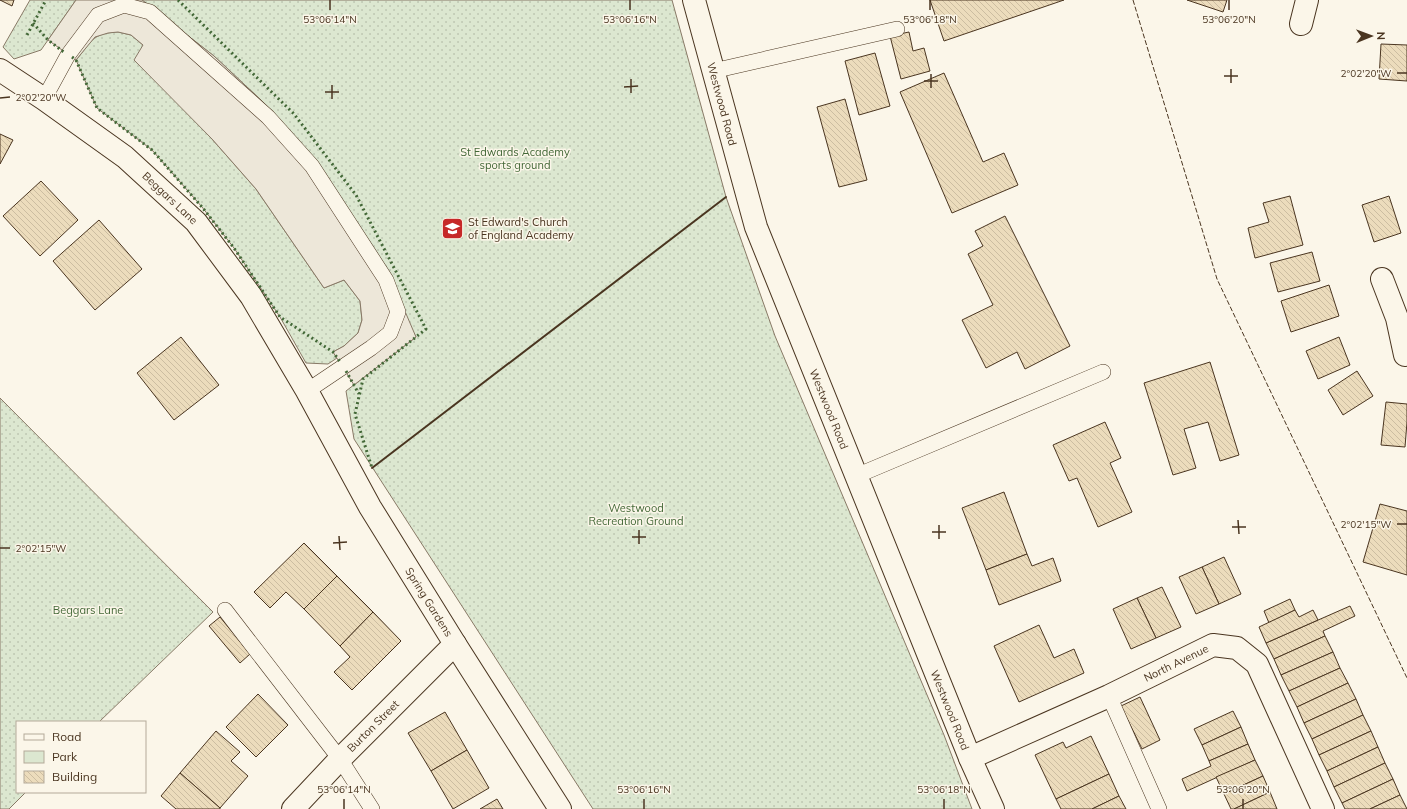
<svg xmlns="http://www.w3.org/2000/svg" width="1407" height="809" font-family="Mulish,sans-serif">
<defs>
<pattern id="green-dots" width="8" height="8" patternUnits="userSpaceOnUse"><rect width="8" height="8" fill="#dce7d0"/><path d="M2 2h.1M6 6h.1" fill="none" stroke="#bec7b2" stroke-width="1.8" stroke-linecap="round"/></pattern>
<pattern id="building-back-hatch" width="6" height="6" patternUnits="userSpaceOnUse"><rect width="6" height="6" fill="#ecdcbc"/><path d="M-1 5l2 2M0 0l6 6M5-1l2 2" fill="none" stroke="#ccbda1"/></pattern>
</defs>
<rect width="100%" height="100%" fill="#fbf6e9"/>
<!-- green -->
<g fill="url(#green-dots)" stroke="#887966">
<path d="M30 0H76L41 50 14 59 3 47Z"/>
<path d="M142 0H672L726 197 775 336 944 735 972 809H593L354 439 346 391 416 337 313 157 263 102 214 56Z"/>
<path d="M118 32 131 35 143 45 212 139 256 189 324 288 344 280 360 301 362 320 358 333 344 346 333 352 337 358 328 364 306 363 280 317 234 248 202 207 152 150 97 108 76 60C91 43 91 33 118 32Z"/>
<path d="M0 398 213 612 99 722H17V792H26L9 809H0Z"/>
</g>
<!-- parking -->
<path fill="#ede7d9" stroke="#887966" d="M76 0H142L214 56 263 102 313 157 392 281 416 337 354 385 333 352 344 346 358 333 362 320 360 301 344 280 324 288 256 189 212 139 134 60 143 45 131 35 118 32 108 33 95 37 76 60 48 40Z"/>
<!-- building -->
<g fill="url(#building-back-hatch)" stroke="#4a3520">
<path d="M0 0H14L12 6Z"/>
<path d="M930 0H1064L944 41Z"/>
<path d="M1187 0H1227L1223 12Z"/>
<path d="M909 32 913 51 924 48 930 71 901 79 890 36Z"/>
<path d="M1381 44 1407 45V81L1379 79Z"/>
<path d="M875 53 890 106 859 115 845 61Z"/>
<path d="M944 73 983 162 1004 153 1018 185 952 213 900 92Z"/>
<path d="M845 99 867 180 839 187 817 107Z"/>
<path d="M0 134 13 140 0 164Z"/>
<path d="M41 181 78 220 40 256 3 216Z"/>
<path d="M1290 196 1303 245 1255 258 1248 228 1269 222 1263 203Z"/>
<path d="M1389 196 1401 233 1374 242 1362 205Z"/>
<path d="M1005 216 1070 346 1025 369 1017 352 986 368 962 320 993 305 968 254 983 246 975 231Z"/>
<path d="M99 220 142 269 95 310 53 261Z"/>
<path d="M1312 252 1320 281 1278 292 1270 263Z"/>
<path d="M1329 285 1339 316 1291 332 1281 301Z"/>
<path d="M181 337 219 385 174 420 137 373Z"/>
<path d="M1339 337 1350 365 1318 379 1306 351Z"/>
<path d="M1210 362 1239 455 1220 461 1208 422 1184 429 1196 468 1173 475 1144 383Z"/>
<path d="M1357 371 1373 396 1343 415 1328 390Z"/>
<path d="M1386 402 1407 404V422L1405 447 1381 445Z"/>
<path d="M1105 422 1121 458 1110 463 1132 512 1098 527 1077 478 1069 481 1053 445Z"/>
<path d="M1004 492 1027 554 986 570 962 508Z"/>
<path d="M1380 504 1407 511V575L1363 562Z"/>
<path d="M304 543 337 576 304 609 286 592 270 608 254 592Z"/>
<path d="M1027 554 1032 566 1053 558 1061 581 999 605 986 570Z"/>
<path d="M1224 557 1241 594 1219 604 1202 567Z"/>
<path d="M1202 567 1219 604 1196 614 1179 577Z"/>
<path d="M337 576 373 612 340 646 304 609Z"/>
<path d="M1162 587 1181 627 1156 638 1137 598Z"/>
<path d="M1137 598 1156 638 1131 649 1113 609Z"/>
<path d="M1290 599 1295 610 1269 623 1264 611Z"/>
<path d="M1350 606 1355 616 1323 631 1325 636 1274 659 1266 643Z"/>
<path d="M1295 610 1299 617 1313 610 1318 620 1266 643 1259 627Z"/>
<path d="M373 612 401 641 352 690 334 672 350 657 340 646Z"/>
<path d="M220 617 250 654 240 663 209 626Z"/>
<path d="M1039 625 1054 658 1074 649 1084 673 1019 702 994 646Z"/>
<path d="M1325 636 1333 652 1281 675 1274 659Z"/>
<path d="M1333 652 1340 668 1289 691 1281 675Z"/>
<path d="M1340 668 1348 683 1297 707 1289 691Z"/>
<path d="M1348 683 1356 699 1304 723 1297 707Z"/>
<path d="M258 694 288 725 256 757 226 727Z"/>
<path d="M1140 697 1160 740 1142 749 1121 706Z"/>
<path d="M1356 699 1363 715 1312 739 1304 723Z"/>
<path d="M1233 711 1241 727 1202 745 1194 729Z"/>
<path d="M445 712 467 750 431 771 408 733Z"/>
<path d="M1363 715 1371 731 1319 755 1312 739Z"/>
<path d="M1241 727 1248 744 1209 761 1202 745Z"/>
<path d="M216 731 240 752 231 761 248 776 220 808 180 773Z"/>
<path d="M1371 731 1378 747 1327 771 1319 755Z"/>
<path d="M1091 736 1109 774 1056 799 1035 755 1063 742 1066 748Z"/>
<path d="M1248 744 1255 760 1187 791 1182 779 1211 766 1209 761Z"/>
<path d="M1378 747 1385 763 1334 787 1327 771Z"/>
<path d="M467 750 489 788 453 809 431 771Z"/>
<path d="M1255 760 1263 776 1224 794 1216 777Z"/>
<path d="M1385 763 1393 779 1342 803 1334 787Z"/>
<path d="M180 773 220 808V809H176L161 796Z"/>
<path d="M1109 774 1119 796 1092 809H1061L1056 799Z"/>
<path d="M1263 776 1270 792 1234 809H1231L1224 794Z"/>
<path d="M1393 779 1400 795 1370 809H1345L1342 803Z"/>
<path d="M1270 792 1277 809H1234Z"/>
<path d="M1400 795 1407 809H1370Z"/>
<path d="M1119 796 1126 809H1092Z"/>
<path d="M497 799 503 809H480Z"/>
</g>
<g fill="none" stroke-linecap="round" stroke-linejoin="round">
<defs>
<g id="lane">
<path d="M713 71 897 29"/>
<path d="M44 99 68 55 98 15 124 5 150 12 268 117 312 166 386 280 398 312 390 333 371 348 307 391"/>
<path d="M856 476 1103 372"/>
<path d="M225 610 340 759 372 809"/>
<path d="M1109 696 1159 809"/>
</g>
<g id="street">
<path d="M1301 24 1307 0"/>
<path d="M1382 279 1397 318 1405 355"/>
<path d="M970 758 1109 696 1213 645 1237 648 1257 664 1323 809"/>
</g>
<g id="secondary">
<path d="M694 0 756 227 970 758 993 809"/>
<path d="M0 70 44 99 125 157 196 222 251 296 307 391 370 507 455 644 560 809"/>
<path d="M293 809 340 759 455 644"/>
</g>
</defs>
<!-- lane casing -->
<use href="#lane" stroke="#4a3520" stroke-width="16"/>
<!-- street casing -->
<use href="#street" stroke="#4a3520" stroke-width="24"/>
<!-- secondary casing -->
<use href="#secondary" stroke="#4a3520" stroke-width="24"/>
<!-- lane -->
<use href="#lane" stroke="#fbf6e9" stroke-width="15"/>
<!-- street -->
<use href="#street" stroke="#fbf6e9" stroke-width="22"/>
<!-- secondary -->
<use href="#secondary" stroke="#fbf6e9" stroke-width="22"/>
<!-- hedge -->
<g stroke="#436837" stroke-width="3" stroke-dasharray="2 3" stroke-linecap="butt">
<path d="M178 0 294 114 356 195 426 329 363 379 355 414 372 468"/>
<path d="M33 23 48 40 65 53"/>
<path d="M27 35 46 0"/>
<path d="M72 57 76 60 97 108 152 150 202 207 234 248 280 317 333 352 341 363"/>
<path d="M346 371 359 394"/>
</g>
<!-- fence -->
<path stroke="#4a3520" stroke-width="1" stroke-dasharray="5 2" stroke-linecap="butt" d="M1133 0 1217 279 1407 678"/>
<!-- wall -->
<path stroke="#4a3520" stroke-width="2" d="M372 468 726 197"/>
</g>
<!-- ticks -->
<path fill="none" stroke="#4a3520" stroke-width="1.5" d="M330 0V10M630 0V10M930 0V10M1229 0V10M1231 69V83M1397 73H1407M931 74V88M1224 76H1238M631 79V93M924 81H938M332 85V99M624 87 638 86M325 92H339M0 98 10 97M1238 520 1239 534M1397 524H1407M939 525V539M1232 527H1246M639 530V544M932 532H946M339 536 340 550M632 537H646M333 543 347 542M0 548H10M344 799V809M644 799V809M944 799V809M1243 799V809"/>
<!-- icons -->
<defs>
<symbol id="school-square" viewBox="-11 -11 22 22"><rect x="-9" y="-9" width="18" height="18" rx="4" fill="#c62828" stroke="#fbf6e9"/><path d="M0-5L7-2L0 1L-7-2ZM-4 1L0 2.5L4 1V4Q0 6-4 4Z" fill="#fff"/></symbol>
</defs>
<g fill-rule="evenodd">
<use href="#school-square" x="440" y="216" width="25" height="25"/>
</g>
<g text-anchor="middle" stroke-width="3" stroke-linejoin="round" paint-order="stroke">
<!-- street labels -->
<g font-size="11" fill="#4a3520" stroke="#fbf6e9">
<text transform="translate(722 104) rotate(75)" y="4">Westwood Road</text>
<text transform="translate(170 198) rotate(43)" y="4">Beggars Lane</text>
<text transform="translate(829 409) rotate(68)" y="4">Westwood Road</text>
<text transform="translate(429 602) rotate(58)" y="4">Spring Gardens</text>
<text transform="translate(1176 663) rotate(-26)" y="4">North Avenue</text>
<text transform="translate(950 710) rotate(68)" y="4">Westwood Road</text>
<text transform="translate(373 726) rotate(-45)" y="4">Burton Street</text>
</g>
<!-- park labels -->
<g font-size="11" fill="#436837" stroke="#fbf6e9">
<text x="515" y="156">St Edwards Academy<tspan x="515" dy="13">sports ground</tspan></text>
<text x="636" y="512">Westwood<tspan x="636" dy="13">Recreation Ground</tspan></text>
<text x="88" y="614">Beggars Lane</text>
</g>
<!-- poi labels -->
<g font-size="11" fill="#4a3520" stroke="#fbf6e9" text-anchor="start">
<text x="468" y="226">St Edward's Church<tspan x="468" dy="13">of England Academy</tspan></text>
</g>
</g>
<g font-size="10" text-anchor="middle" fill="#4a3520" stroke="#fbf6e9" stroke-width="3" stroke-linejoin="round" paint-order="stroke">
<text x="330" y="23">53°06'14"N</text>
<text x="630" y="23">53°06'16"N</text>
<text x="930" y="23">53°06'18"N</text>
<text x="1229" y="23">53°06'20"N</text>
<text x="1366" y="77">2°02'20"W</text>
<text x="41" y="101">2°02'20"W</text>
<text x="1366" y="528">2°02'15"W</text>
<text x="41" y="552">2°02'15"W</text>
<text x="344" y="793">53°06'14"N</text>
<text x="644" y="793">53°06'16"N</text>
<text x="944" y="793">53°06'18"N</text>
<text x="1243" y="793">53°06'20"N</text>
</g>
<!-- legend -->
<rect x="16" y="721" width="130" height="72" fill="#fbf6e9" stroke="#b4a999"/>
<rect x="24" y="734" width="20" height="6" fill="#fbf6e9" stroke="#b4a999"/>
<text x="52" y="741" font-size="12" fill="#4a3520">Road</text>
<rect x="24" y="751" width="20" height="12" fill="#dce7d0" stroke="#b4a999"/>
<text x="52" y="761" font-size="12" fill="#4a3520">Park</text>
<rect x="24" y="771" width="20" height="12" fill="url(#building-back-hatch)" stroke="#b4a999"/>
<text x="52" y="781" font-size="12" fill="#4a3520">Building</text>
<!-- north arrow -->
<g transform="translate(1371 36) rotate(89)" stroke="#fbf6e9" stroke-width="3" paint-order="stroke">
<path d="M0-3L7 15L0 10L-7 15Z" fill="#4a3520"/>
<text y="-6" font-size="11" font-weight="bold" text-anchor="middle" fill="#4a3520">N</text>
</g>
</svg>
